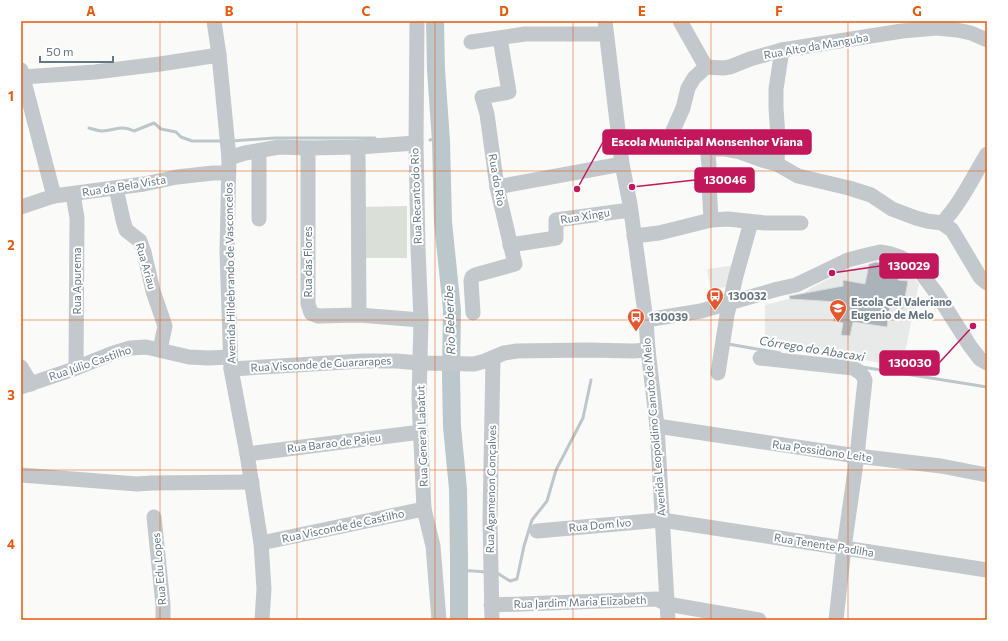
<svg xmlns="http://www.w3.org/2000/svg" width="1008" height="641" font-family="Commissioner,sans-serif">
<rect width="100%" height="100%" fill="#fafaf8"/>
<!-- built -->
<g fill="#e8e9e9">
<path d="M879 262 899 267 909 273 919 284 902 367 765 341V305L793 298 803 294 813 287 842 272 861 266Z"/>
<path d="M736 265 730 286 711 290 707 269Z"/>
</g>
<!-- green -->
<path fill="#dadfd7" d="M407 206V258H362V207Z"/>
<g fill="none" stroke-linecap="round" stroke-linejoin="round">
<!-- stream -->
<g stroke="#bbc7cb" stroke-width="3">
<path d="M89 128C93 129 98 131 102 131 115 131 120 124 134 131L154 123 161 129 176 132 181 137 192 141H224"/>
<path d="M430 140 441 138"/>
<path d="M231 141 275 138H375"/>
<path d="M728 344 780 353"/>
<path d="M862 367 987 387"/>
<path d="M459 570 487 572"/>
<path d="M497 573 510 581 517 579 524 546 532 520 547 501 556 470 583 418 591 380"/>
</g>
<!-- river -->
<path stroke="#bbc7cb" stroke-width="18" d="M435 21 436 70 441 141 443 222 452 310 451 376 452 427 458 489 459 558V620"/>
</g>
<!-- building -->
<path fill="#aab3b9" stroke="#dcdcda" d="M876 262 894 265 900 268 898 280 908 281 903 309 890 307 887 327 853 322 850 336 841 335 843 323 833 321 839 302 790 299 789 296 843 286V280L865 284 869 264Z"/>
<g fill="none" stroke-linecap="round" stroke-linejoin="round">
<!-- minor -->
<g stroke="#c3c8cc" stroke-width="15">
<path d="M214 21 219 55 229 158 227 252 231 369 247 454 261 543 264 589 262 620"/>
<path d="M417 21 416 143 418 248 421 320 419 399 424 509 433 546 439 620"/>
<path d="M605 21 622 164 630 204 646 320 648 350 657 426 668 620"/>
<path d="M680 21 706 67"/>
<path d="M471 42 525 34H606"/>
<path d="M21 70 54 196"/>
<path d="M23 77 95 72 160 64 219 55"/>
<path d="M668 142 683 108 688 88 694 78 706 67 723 68 730 67 750 59 782 50 902 31 937 28 957 30 971 33 987 40"/>
<path d="M358 147 359 315"/>
<path d="M308 148V304L311 313 318 316 359 315 421 320"/>
<path d="M259 151V219"/>
<path d="M229 158 245 153 279 147 308 148 358 147 416 143"/>
<path d="M777 164 778 137 776 108V89L782 50"/>
<path d="M497 187 622 164"/>
<path d="M116 188 123 220 126 230 140 241 144 252 153 291 165 326 160 350"/>
<path d="M73 194 77 218 76 368"/>
<path d="M21 207 54 196 144 184 177 177 213 173H228"/>
<path d="M711 220 709 183V165L708 156 710 151 714 149H724L740 152 762 160 777 164 798 176 849 188 871 195 892 209 916 218 927 221 942 223 952 230 980 277 987 283"/>
<path d="M942 223C961 203 973 177 987 154"/>
<path d="M634 236 659 233 711 220 728 219 765 223H801"/>
<path d="M510 245 556 238V220L630 210"/>
<path d="M473 313 471 281 472 277 475 275 515 264 497 187 487 114 482 97 509 92 500 38"/>
<path d="M646 320 701 311 778 289 796 285 848 260 867 255 880 252 891 254 900 257 910 263 919 270 937 294 970 346 980 359 987 363"/>
<path d="M760 358 853 368C859 371 863 374 865 380L857 456 844 548 836 620"/>
<path d="M21 367 31 384"/>
<path d="M231 369 363 361H396L420 363 474 364 485 361 504 353 517 351 587 350 633 351 648 350"/>
<path d="M718 373 727 315 736 276 751 222"/>
<path d="M21 387 71 370 111 354 130 348 146 347 189 357 209 358 230 357"/>
<path d="M657 426 857 456 941 466 987 475"/>
<path d="M247 454 421 432"/>
<path d="M21 475 137 484 152 483 252 482"/>
<path d="M154 517 163 605V620"/>
<path d="M537 531 662 520 987 570"/>
<path d="M261 543 424 509"/>
<path d="M491 605 657 599 667 604 759 620"/>
<path d="M492 620 490 520 493 358"/>
</g>
</g>
<!-- grid -->
<path fill="none" stroke="#e8590c" stroke-width="1" stroke-opacity="0.55" d="M160 21V620M297 21V620M435 21V620M573 21V620M711 21V620M848 21V620M21 171H987M21 320H987M21 470H987"/>
<!-- icons -->
<defs>
<symbol id="bus-pin" viewBox="-11 -11 22 30"><path d="M0 17L-7.5 6A9.5 9.5 0 1 1 7.5 6Z" fill="#e4572e" stroke="#fff"/><path d="M-5-6H5V4H4V6H2V4H-2V6H-4V4H-5ZM-3.5-4V0h7V-4ZM-3.5 1.2v1.5H-2V1.2ZM2 1.2v1.5H3.5V1.2Z" fill="#fff"/></symbol>
<symbol id="school-pin" viewBox="-11 -11 22 30"><path d="M0 17L-7.5 6A9.5 9.5 0 1 1 7.5 6Z" fill="#e4572e" stroke="#fff"/><path d="M0-5L7-2L0 1L-7-2ZM-4 1L0 2.5L4 1V4Q0 6-4 4Z" fill="#fff"/></symbol>
</defs>
<g fill-rule="evenodd">
<use href="#bus-pin" x="705" y="286" width="20" height="27"/>
<use href="#school-pin" x="828" y="298" width="20" height="27"/>
<use href="#bus-pin" x="626" y="307" width="20" height="27"/>
</g>
<g text-anchor="middle" stroke-width="4" stroke-linejoin="round" paint-order="stroke">
<!-- street labels -->
<g font-size="11" fill="#657683" stroke="#fff">
<text transform="translate(816 46) rotate(-10)" y="4">Rua Alto da Manguba</text>
<text transform="translate(497 180) rotate(80)" y="4">Rua do Rio</text>
<text transform="translate(124 186) rotate(-9)" y="4">Rua da Bela Vista</text>
<text transform="translate(416 196) rotate(-92)" y="4">Rua Recanto do Rio</text>
<text transform="translate(585 216) rotate(-9)" y="4">Rua Xingu</text>
<text transform="translate(308 262) rotate(-90)" y="4">Rua das Flores</text>
<text transform="translate(146 266) rotate(74)" y="4">Rua Ariau</text>
<text transform="translate(230 273) rotate(-91)" y="4">Avenida Hildebrando de Vasconcelos</text>
<text transform="translate(77 281) rotate(-90)" y="4">Rua Apurema</text>
<text transform="translate(90 363) rotate(-19)" y="4">Rua Júlio Castilho</text>
<text transform="translate(321 364) rotate(-3)" y="4">Rua Visconde de Guararapes</text>
<text transform="translate(654 427) rotate(-95)" y="4">Avenida Leopoldino Canuto de Melo</text>
<text transform="translate(422 436) rotate(-92)" y="4">Rua General Labatut</text>
<text transform="translate(334 443) rotate(-7)" y="4">Rua Barao de Pajeu</text>
<text transform="translate(822 451) rotate(8)" y="4">Rua Possidono Leite</text>
<text transform="translate(491 489) rotate(-89)" y="4">Rua Agamenon Gonçalves</text>
<text transform="translate(600 525) rotate(-5)" y="4">Rua Dom Ivo</text>
<text transform="translate(343 526) rotate(-12)" y="4">Rua Visconde de Castilho</text>
<text transform="translate(824 545) rotate(9)" y="4">Rua Tenente Padilha</text>
<text transform="translate(159 569) rotate(-95)" y="4">Rua Edu Lopes</text>
<text transform="translate(580 602) rotate(-2)" y="4">Rua Jardim Maria Elizabeth</text>
</g>
<!-- poi labels -->
<g font-size="11" font-weight="bold" fill="#657683" stroke="#fff" text-anchor="start">
<text x="728" y="300">130032</text>
<text x="851" y="306">Escola Cel Valeriano<tspan x="851" dy="13">Eugenio de Melo</tspan></text>
<text x="649" y="321">130039</text>
</g>
<!-- water labels -->
<g font-size="12" font-style="italic" fill="#60757c" stroke="#fff">
<text transform="translate(450 320) rotate(-92)" y="4">Rio Beberibe</text>
<text transform="translate(812 349) rotate(9)" y="4">Córrego do Abacaxi</text>
</g>
</g>
<!-- callouts -->
<path fill="none" stroke="#c2185b" stroke-width="1.5" d="M577 189L603 142M632 187L695 180M832 273L880 266M973 326L939 363"/>
<g fill="#c2185b" stroke="#fff" stroke-width="1.5">
<circle cx="577" cy="189" r="4"/>
<circle cx="632" cy="187" r="4"/>
<circle cx="832" cy="273" r="4"/>
<circle cx="973" cy="326" r="4"/>
</g>
<g fill="#c2185b" stroke="#c2185b" stroke-width="1.5">
<rect x="603" y="130" width="208" height="24" rx="4"/>
<rect x="695" y="168" width="59" height="24" rx="4"/>
<rect x="880" y="254" width="58" height="24" rx="4"/>
<rect x="880" y="351" width="59" height="24" rx="4"/>
</g>
<g font-size="12" text-anchor="middle" font-weight="bold" fill="#fff">
<text x="707" y="146">Escola Municipal Monsenhor Viana</text>
<text x="725" y="184">130046</text>
<text x="909" y="270">130029</text>
<text x="910" y="367">130030</text>
</g>
<!-- border -->
<rect width="1008" height="641" fill="none" stroke="#ffffff" stroke-width="44"/>
<!-- scale -->
<path d="M40 56v6h73v-6" fill="none" stroke="#657683" stroke-width="2"/>
<text x="46" y="56" font-size="12" fill="#657683" stroke="#ffffff" stroke-width="3" paint-order="stroke">50 m</text>
<rect x="22" y="22" width="964" height="597" fill="none" stroke="#e8590c" stroke-width="1.5"/>
<g font-size="13" text-anchor="middle" font-weight="bold" fill="#e8590c">
<text x="91" y="16">A</text>
<text x="229" y="16">B</text>
<text x="366" y="16">C</text>
<text x="504" y="16">D</text>
<text x="642" y="16">E</text>
<text x="779" y="16">F</text>
<text x="917" y="16">G</text>
<text x="11" y="101">1</text>
<text x="11" y="250">2</text>
<text x="11" y="400">3</text>
<text x="11" y="549">4</text>
</g>
</svg>
